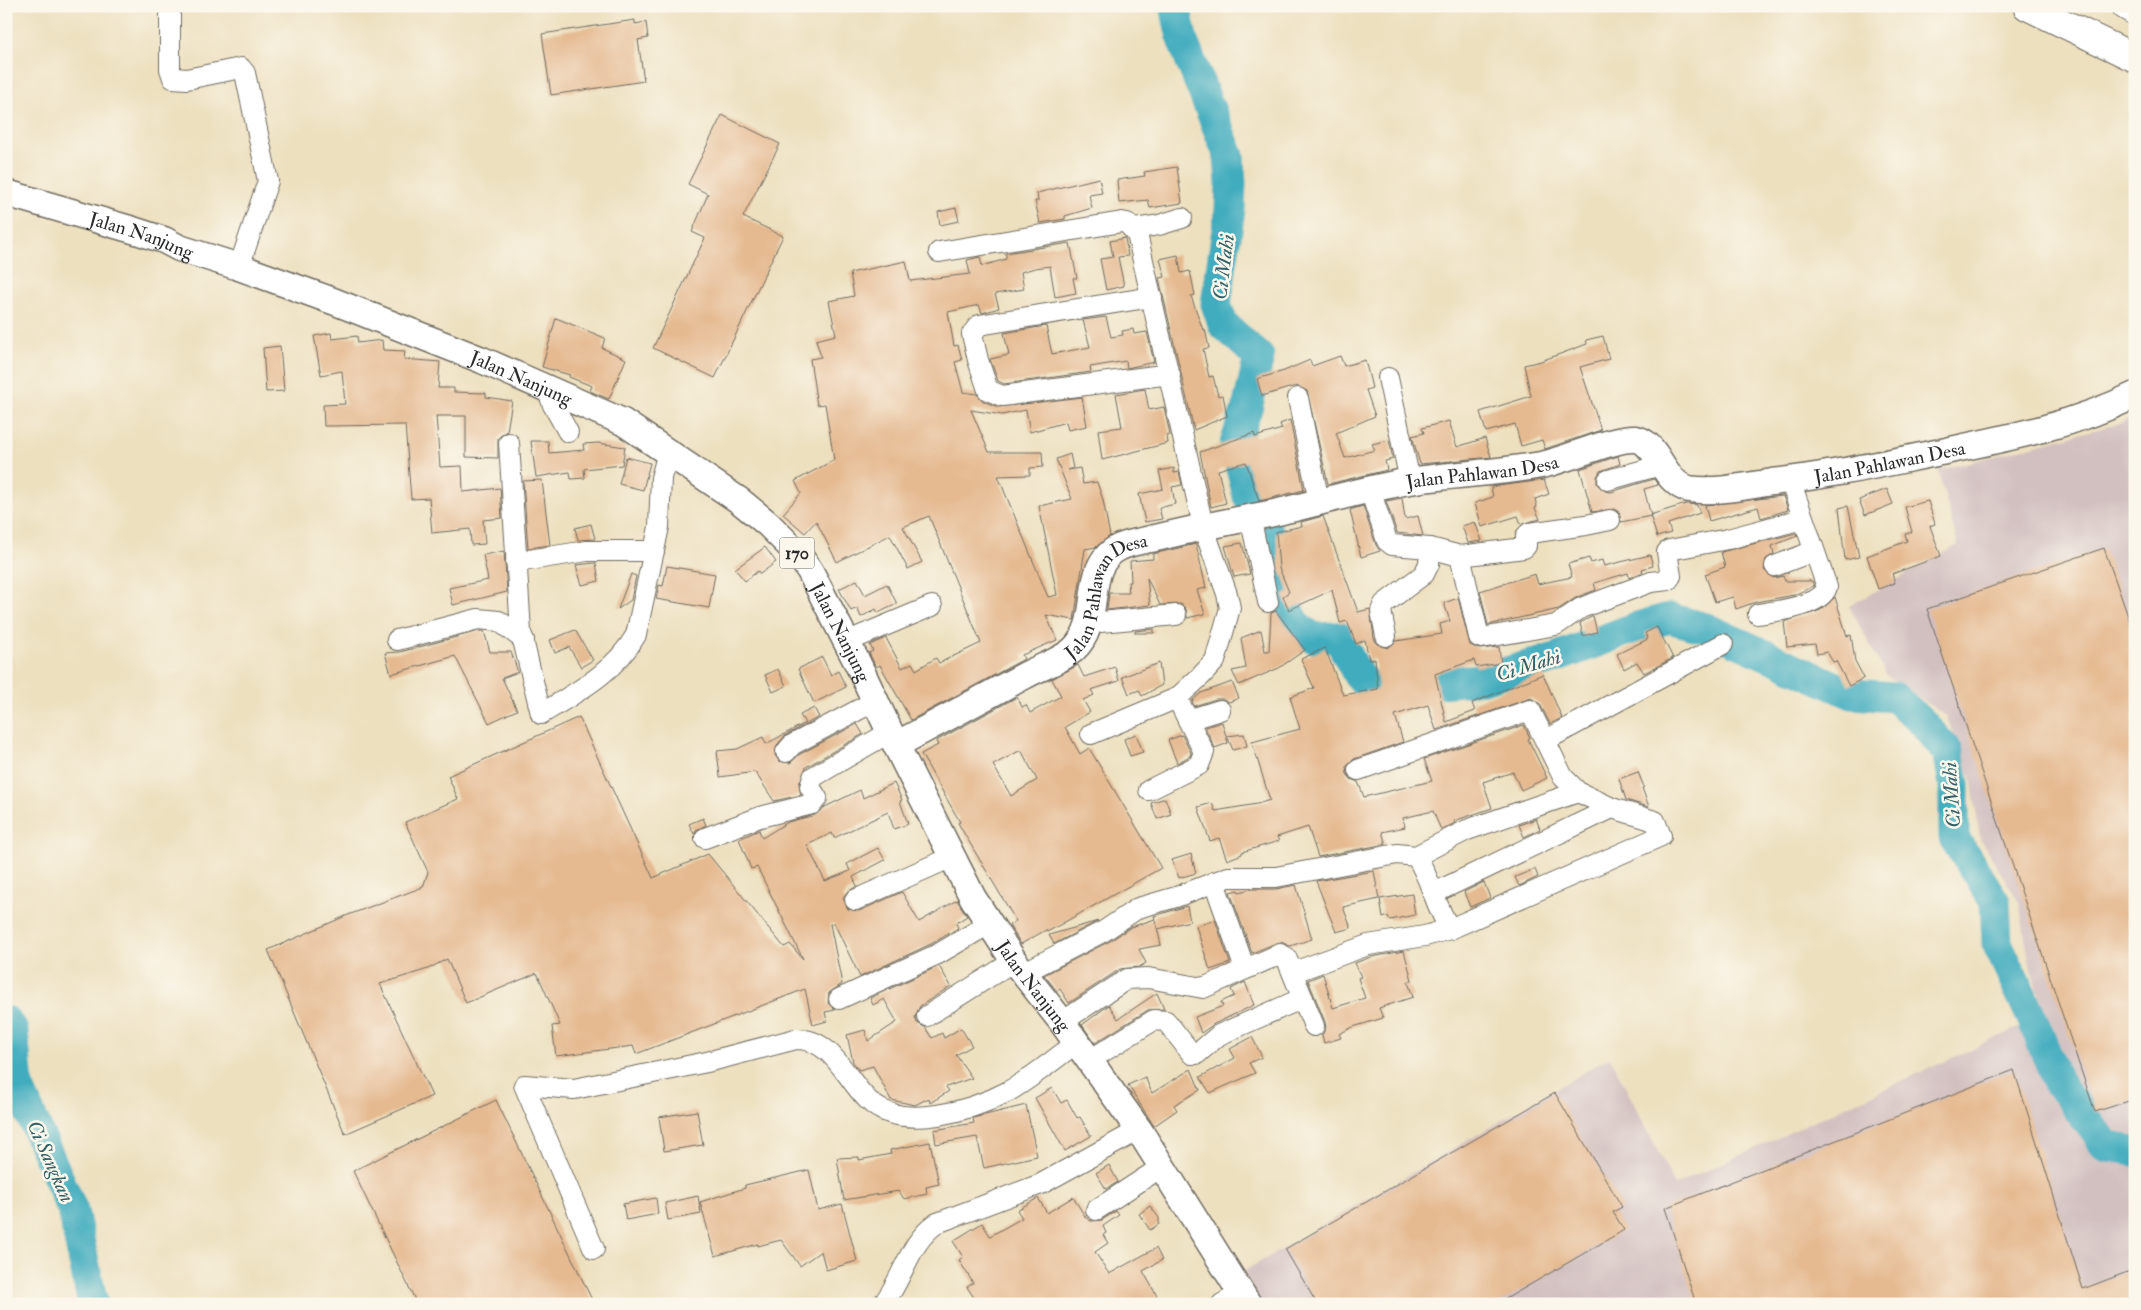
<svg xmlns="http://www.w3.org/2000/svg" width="2141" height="1310" font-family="'IM FELL Double Pica',serif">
<rect width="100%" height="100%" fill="#fbf7ec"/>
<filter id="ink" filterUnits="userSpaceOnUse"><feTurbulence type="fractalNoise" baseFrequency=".02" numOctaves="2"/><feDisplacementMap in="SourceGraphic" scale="10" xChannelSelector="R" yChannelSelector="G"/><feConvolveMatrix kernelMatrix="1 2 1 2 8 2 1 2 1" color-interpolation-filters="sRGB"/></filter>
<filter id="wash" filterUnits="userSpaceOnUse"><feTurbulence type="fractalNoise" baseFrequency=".0096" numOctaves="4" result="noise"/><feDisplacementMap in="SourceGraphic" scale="20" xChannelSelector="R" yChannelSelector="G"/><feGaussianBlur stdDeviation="1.12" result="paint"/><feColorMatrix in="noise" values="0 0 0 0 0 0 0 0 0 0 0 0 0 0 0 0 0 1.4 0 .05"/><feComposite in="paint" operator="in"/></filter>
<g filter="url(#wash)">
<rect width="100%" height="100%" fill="#ede0bf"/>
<!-- industrial -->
<path fill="#d2bfc0" d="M2135 414V1304H1261L1241 1273 1610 1057 1675 1185 2046 1015 2031 971 2019 902 1980 839 1972 782 1946 716 1886 675 1849 606 1958 545 1938 470 2122 423Z"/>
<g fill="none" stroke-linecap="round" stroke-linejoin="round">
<!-- river -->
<g stroke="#3facbe" stroke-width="31">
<path d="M1175 6 1183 42 1229 156 1231 183 1230 209 1216 304 1223 324 1259 357 1248 405 1235 444 1248 496 1267 530 1278 593 1298 627 1314 638 1338 637 1358 675 1371 690 1389 692 1417 685 1482 679 1552 659 1634 628 1669 618 1706 628 1852 694 1894 697 1920 720 1948 752 1954 784V838L1995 902 1997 943 2032 1018 2057 1081 2107 1147 2135 1151"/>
<path d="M6 1021 13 1031 18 1086 73 1211 93 1304"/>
</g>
</g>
<g id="blocks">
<!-- building -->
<g fill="#e5ba91" fill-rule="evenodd">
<path d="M635 20V24L646 22 648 38 638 40 644 81 551 95 542 34Z"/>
<path d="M722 115 780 144 743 217 783 236 715 378 653 348 705 238 692 232 708 194 688 184Z"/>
<path d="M1177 167 1182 203 1150 208 1148 200 1119 203 1117 180 1145 176 1144 172Z"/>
<path d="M1099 178 1102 193 1089 195 1092 208 1065 216V219L1040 223 1035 201H1038L1037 193Z"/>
<path d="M956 208 959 221 940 225 938 212Z"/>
<path d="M1125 238 1128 256 1118 257 1124 286 1106 290 1100 259 1113 257 1110 241Z"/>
<path d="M1070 243 1077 278H1073L1076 293 1055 297 1050 266 1035 268 1021 272 1024 289 995 294 999 308 982 313 979 305 948 312 954 346 958 345 962 360 955 362 963 392 977 394 983 401 998 407 1082 397 1087 426 1068 430 1066 422 1030 432 1026 410 1002 415 971 410 989 452H1042L1043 467 1030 468V475L998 476 1048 597 1057 595 1039 506 1072 499 1056 459 1070 454 1073 468 1068 470 1080 468 1083 484 1097 482 1103 500 1110 536 1096 547 1085 549 1074 620 1046 615 1057 640 1022 655 1024 659 911 720 880 665 876 667 869 653 873 651 870 645 886 638 902 668 912 663 916 670 936 658 939 663 981 643 929 516 903 527 922 562 908 569 890 535 837 562 816 521 805 533 783 514 801 493 795 481 834 460 825 404 817 405 810 359 821 357 816 340 836 335 829 301 854 296 850 273 906 261 910 281 970 274 967 260 980 257 982 266 1006 259V253Z"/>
<path d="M1178 255 1181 273 1190 271 1195 295 1191 296 1203 330 1205 329 1209 348 1203 349 1209 377 1213 376 1218 396 1223 395 1227 416 1194 430 1159 278 1165 277 1160 259Z"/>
<path d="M1106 317 1111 337 1123 335 1122 331 1133 329 1134 334 1147 332 1154 362 1127 368 1126 361 1090 367 1091 372 1004 384 998 381 990 359 1009 355 1004 333 1046 326 1052 354 1090 347 1083 320Z"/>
<path d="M556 318 605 338 602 348 626 359 609 399 590 391 592 386 569 377 570 375 542 367Z"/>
<path d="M331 333 332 339 357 336 358 343 382 340 383 350 405 351 404 359 440 362 438 388H454V392L486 393V397L512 401 507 431 498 438V458L466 457V416H436L440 467 462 466 463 492 500 488 502 518 483 520 485 544 471 545 470 529 432 533 429 498 411 499 405 425 324 426 323 405 345 404 342 371 321 375 314 336Z"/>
<path d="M1603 336 1609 359 1580 367 1601 430 1545 449 1542 440 1521 446 1515 424 1486 432 1480 412 1531 396 1524 365 1541 361 1587 344 1586 340Z"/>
<path d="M280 346 284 391 266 392 263 348Z"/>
<path d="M1340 356 1344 366 1365 360 1372 388 1366 390 1375 416 1336 433 1345 458 1375 450 1372 444 1389 440 1393 459 1385 461 1387 470 1328 484 1307 391 1296 386 1262 396 1257 379 1284 371 1310 360 1312 366Z"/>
<path d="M1145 389 1149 410 1164 407 1170 435 1167 436 1168 443 1102 460 1098 430 1122 427 1116 394Z"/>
<path d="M1290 420 1304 490 1259 501 1246 462 1218 470 1226 503 1211 507 1200 452 1254 433 1255 437 1282 429 1280 424Z"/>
<path d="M1449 421 1457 447 1485 438 1491 457 1420 464 1412 436 1424 433 1422 428Z"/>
<path d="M531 441H548L549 453 584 450 583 444 598 443 625 447 622 465 584 469 585 478 571 479 570 472 536 477Z"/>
<path d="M1618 456 1620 464 1600 471 1597 477V484L1605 491 1611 492 1654 479 1658 485 1644 489 1651 516 1621 522 1619 512 1614 509 1592 512 1580 469Z"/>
<path d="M626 457 650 463 643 490 619 484Z"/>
<path d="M1174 468V473L1179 472 1182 485 1172 487 1175 504 1159 508 1162 519 1145 522 1139 494 1163 489 1159 471Z"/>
<path d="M542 480 550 545 528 548 523 481Z"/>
<path d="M1544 480 1549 494 1535 499 1537 507 1535 508 1540 519 1521 524 1518 516 1482 527 1475 503 1493 497 1491 487Z"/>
<path d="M1887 489 1893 504 1865 515 1859 500Z"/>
<path d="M1783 496 1788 510 1761 518 1758 507 1709 521 1705 505Z"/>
<path d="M1402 498 1405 519 1418 516 1423 536 1397 533 1386 501Z"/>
<path d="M1928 501 1935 524 1930 526 1941 556 1892 574 1895 583 1878 589 1867 556 1907 541 1905 534 1912 532 1905 507Z"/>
<path d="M1686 504 1697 505 1700 513 1668 524 1671 533 1657 537 1650 515Z"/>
<path d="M1363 506 1376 545 1380 551 1361 557 1350 510Z"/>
<path d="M1848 506 1859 557 1845 560 1839 508Z"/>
<path d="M1323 516 1358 612 1370 609 1374 638 1377 644 1388 648 1396 641 1442 634 1440 624 1450 621 1444 603 1458 598 1470 645 1479 649 1499 647 1501 663 1476 667 1474 660 1435 674 1446 722 1475 711 1472 703 1543 674 1562 718 1550 724 1540 704 1531 698 1436 730 1428 705 1395 715 1403 742 1354 759 1346 767 1347 774 1351 779 1358 782 1364 797 1432 781 1424 759 1524 725 1530 738 1528 739 1547 778 1521 790 1513 772 1483 782 1492 808 1454 821 1455 823 1441 830 1433 811 1403 818 1405 827 1382 832 1386 844 1318 857 1308 827 1277 837 1279 841 1242 852V854L1227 860 1219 838 1210 841 1198 807 1212 803 1215 811 1257 804 1270 800 1252 742 1300 729 1290 697 1314 688 1301 659 1325 648 1343 695 1378 689 1375 659 1369 660 1365 640 1356 644 1347 621 1340 623 1332 590 1289 610 1283 596 1289 592 1279 568 1276 532 1302 526 1301 522Z"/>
<path d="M1475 522 1482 541 1468 543 1462 526Z"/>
<path d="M591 524 595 539 578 540 575 528Z"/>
<path d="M1796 533 1797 536 1772 546 1774 554 1766 559 1764 570 1773 578 1783 576 1785 581H1812L1814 586 1794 595 1756 602 1736 609 1733 597 1715 602 1705 574 1725 567 1721 552Z"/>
<path d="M1242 543 1250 574 1234 577 1225 546Z"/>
<path d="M1196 544 1206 588 1197 590 1205 614 1187 618 1186 609 1181 604 1160 605 1147 578 1150 605 1107 610 1109 593H1129L1128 582H1131L1130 561 1153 559V554Z"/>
<path d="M765 547 776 562 760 574 758 571 745 581 735 569Z"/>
<path d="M2104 548 2135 636V1099L2095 1112 1927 609Z"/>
<path d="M504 551 507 592 453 605 449 588 488 580 483 555Z"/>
<path d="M1650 555 1653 566 1642 569 1643 572 1629 578 1628 573 1594 583 1596 590 1577 597 1559 609 1488 625 1480 591 1535 574 1538 584 1572 577 1568 564 1589 558 1591 563 1602 560 1604 566Z"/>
<path d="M596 563 599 581 582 585 576 565Z"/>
<path d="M667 566 715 574 709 608 656 599 659 585 663 586Z"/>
<path d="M631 574 636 576 631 600 618 609Z"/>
<path d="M857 580 865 595 887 584 897 604 878 613 876 609 861 617 857 608 851 611 839 589Z"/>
<path d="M1835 597 1847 636 1851 635 1855 661 1864 678 1849 686 1836 661 1833 662 1827 652 1817 654 1815 644 1787 647 1784 622 1821 610Z"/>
<path d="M1276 611 1305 650 1279 668 1239 685 1232 671 1246 668 1241 638 1261 630 1265 651H1269L1271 613Z"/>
<path d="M1593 616 1597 632 1583 636 1580 623Z"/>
<path d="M1657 627 1673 658 1644 673 1637 662 1624 669 1617 654 1648 639 1645 633Z"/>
<path d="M1154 629V633H1135V631Z"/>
<path d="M575 630 593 660 581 667 569 647 555 653 550 640Z"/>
<path d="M479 631H484L490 652H511L518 672 502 678 517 710 489 723 455 656 391 674 385 653 400 652Z"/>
<path d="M822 657 831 675 838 671 846 687 814 703 798 669Z"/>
<path d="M1159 663 1162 685 1142 696 1139 690 1129 694 1122 677Z"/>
<path d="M1078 665 1084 677 1115 667 1119 681 1091 690 1094 695 1083 700 1090 712 1065 727 1080 754 1089 748 1161 868 1047 932 1046 930 1021 944 1009 925 1016 921 958 823 960 822 921 754 938 745 936 741 1017 697 1022 707 1026 705 1030 713 1061 696 1052 679ZM1021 750 1037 780 1011 796 993 765Z"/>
<path d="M778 669 786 686 773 692 765 675Z"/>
<path d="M1232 682 1239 698 1229 702 1223 699H1216L1194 706 1192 701 1201 693Z"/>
<path d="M814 708 819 717 786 735 777 745 775 755 779 761 790 763 800 754 857 724 863 734 806 767 799 784 801 795 774 801 755 772 720 777 717 751 737 749 763 737 766 744 805 723 800 715Z"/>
<path d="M579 717 653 878 708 854 784 947 790 944 803 959 757 867 751 869 739 839 759 830 762 838 788 822 815 815 825 807 860 790 863 798 894 783 902 800 900 801 908 824 894 829 888 812 834 838 832 833 807 845 825 881 850 871 847 864 878 848 885 860 853 877 857 886 846 893 843 898 848 909 859 911 902 892 919 922 957 900 967 916 956 923 958 928 933 943 860 977 834 923 830 924 842 984 829 993 828 1003 835 1010 825 1012 827 1021 813 1025 805 989 636 1054 633 1046 556 1056 552 1026 560 1025 537 973 466 1003 447 959 428 969 380 984 432 1096 345 1134 268 950 348 915 423 887 428 872 405 822 458 799 448 776Z"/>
<path d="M1222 722 1228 743 1215 748 1205 727Z"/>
<path d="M1136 734 1143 752 1130 756 1124 739Z"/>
<path d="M1244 734 1247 746 1233 750 1227 736Z"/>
<path d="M1182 735 1191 753 1190 756 1177 763 1168 740Z"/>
<path d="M1638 772 1644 787 1642 788 1649 807 1626 800 1619 779Z"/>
<path d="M1165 798 1171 814 1157 819 1151 803Z"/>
<path d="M703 818 706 825 696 830 694 834 689 824Z"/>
<path d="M1536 819 1540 829 1524 837 1519 825Z"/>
<path d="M1191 854 1196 873 1179 878 1172 860Z"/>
<path d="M1535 869 1538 877 1519 886 1515 877Z"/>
<path d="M1374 871 1379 899 1343 907 1351 928 1336 932 1316 881Z"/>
<path d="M1484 882 1490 898 1470 907 1464 892Z"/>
<path d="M1296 885 1312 939 1290 946 1281 942 1276 943 1252 953 1230 892 1238 890 1239 892 1251 889H1276Z"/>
<path d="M1412 894 1415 915 1390 920 1388 916 1383 918 1380 899Z"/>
<path d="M1187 906 1190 921 1158 929 1154 916Z"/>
<path d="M1155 919 1161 945 1139 949 1146 963 1139 967 1120 969 1069 1003 1060 989 1057 991 1044 975 1110 941 1131 927Z"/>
<path d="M1215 920 1230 963 1210 970 1196 926Z"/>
<path d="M1098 921 1054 944 1049 935Z"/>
<path d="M1404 951 1412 980 1408 982 1413 997 1379 1008 1383 1018 1353 1027 1339 1034 1341 1038 1324 1043 1322 1035 1326 1028 1325 1022 1308 980 1323 974 1333 1008 1365 998 1358 978 1361 977 1355 963 1371 957Z"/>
<path d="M939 966 951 986 920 1006 915 1017 917 1023 925 1027 932 1038 942 1033 944 1038 961 1028 972 1046 956 1055 972 1078 946 1087 949 1091 930 1103 929 1098 915 1105 891 1100 873 1066 859 1070 853 1062 847 1035 865 1030 868 1041 897 1022 884 999 873 1005 870 998Z"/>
<path d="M1245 982 1254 1005 1214 1024 1201 1033 1195 1017 1223 1006 1221 1002 1234 996 1231 989Z"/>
<path d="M1157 993 1164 1009 1148 1010 1095 1043 1082 1025 1109 1005 1118 1019Z"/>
<path d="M1252 1037 1262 1057 1249 1063 1255 1073 1210 1093 1200 1077 1235 1058 1230 1049Z"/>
<path d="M1191 1069 1200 1090 1174 1105 1177 1110 1154 1126 1128 1085 1145 1077 1152 1093Z"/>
<path d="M2014 1070 2083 1289 2135 1269V1304H1696L1665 1208Z"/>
<path d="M1052 1088 1061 1103 1067 1100 1077 1118 1080 1117 1091 1136 1065 1151 1035 1098Z"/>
<path d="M1555 1093 1622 1207 1613 1212 1624 1230 1497 1304H1317L1285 1249Z"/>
<path d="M496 1100 594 1304H417L353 1171Z"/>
<path d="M1026 1105 1037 1156 984 1168 977 1137 936 1144 934 1130 974 1123 973 1118Z"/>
<path d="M697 1111 703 1145 664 1151 659 1117Z"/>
<path d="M930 1142 939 1184 926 1187 927 1194 904 1199 899 1191 844 1200 837 1158 859 1157V1160L891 1154 890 1150Z"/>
<path d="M1109 1165 1118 1182 1106 1189 1096 1173Z"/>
<path d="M809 1170 818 1210 842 1204 857 1261 826 1270 821 1251 800 1266 781 1240 758 1246V1244L715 1256 700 1202 745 1188V1185Z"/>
<path d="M698 1196 701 1214 668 1220 665 1203Z"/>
<path d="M1073 1197 1086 1218 1091 1221 1102 1220 1116 1211 1119 1215 1103 1226 1106 1233 1103 1235 1108 1243 1095 1252 1109 1274 1156 1248 1162 1260 1143 1271 1157 1296 1153 1299 1156 1304H978L967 1287 973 1283 959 1260 963 1257 953 1241 982 1223 990 1236 1022 1218 1017 1210 1038 1198 1047 1213Z"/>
<path d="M656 1198 658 1214 626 1220 623 1204Z"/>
<path d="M1150 1206 1159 1218V1224L1150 1230 1139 1214Z"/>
</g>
</g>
</g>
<g filter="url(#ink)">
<use href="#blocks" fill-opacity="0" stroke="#6f6a5f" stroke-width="1"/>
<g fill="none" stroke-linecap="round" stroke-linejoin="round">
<defs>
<g id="minor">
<path d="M170 6V69L173 78 187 79 241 68 245 73 268 181 239 267"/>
<path d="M1134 229 1159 225 1182 218"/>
<path d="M939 252 1122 222 1127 223 1137 234 1203 526 1227 594 1230 608 1215 661 1201 676 1177 698 1091 734"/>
<path d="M1152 297 979 325 972 334 978 360 988 390 1002 396 1170 374"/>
<path d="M1388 378 1410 481"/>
<path d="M547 389 553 405 568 432"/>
<path d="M1298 398 1319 502"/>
<path d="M509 443 521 632 541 714C577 692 615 672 636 635L659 527 661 478 668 452"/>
<path d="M1608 480 1661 465"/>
<path d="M1370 490 1387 541 1392 545 1430 548 1460 556 1524 548 1526 546V536L1529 533 1586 525 1610 520"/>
<path d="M1250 516 1268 602"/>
<path d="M1460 556 1479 637 1482 638 1556 625 1581 608 1651 582 1668 580 1671 576 1667 552 1669 550 1728 539 1802 519"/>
<path d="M516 562 587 551H654"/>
<path d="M1775 566 1814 551"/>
<path d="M1758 614C1776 611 1821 607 1827 587L1790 480"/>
<path d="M1090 623 1176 615"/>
<path d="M1386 636 1381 611 1384 604 1424 574 1429 564 1430 548"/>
<path d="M397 640 478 619 499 621 524 640"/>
<path d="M846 642 932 606"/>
<path d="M1188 720 1220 710"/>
<path d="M1546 740 1723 644"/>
<path d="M786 752 792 745 875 701"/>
<path d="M1149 790 1199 765 1204 752 1177 698"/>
<path d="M705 838 760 817 812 804 817 798 810 787 813 777 890 732"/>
<path d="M1416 856 1467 830 1578 792"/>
<path d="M1214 882 1245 969"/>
<path d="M1434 893 1612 808"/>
<path d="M855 900 952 857"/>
<path d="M1294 972 1368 945 1425 936 1450 929 1661 836 1655 821 1612 808 1578 792 1563 777 1530 710 1358 770"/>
<path d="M1023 973 1104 931 1138 908 1176 897 1228 877H1276L1397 854 1416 856C1431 879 1435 906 1450 929"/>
<path d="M839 999 938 954 989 924"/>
<path d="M927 1016 1014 961"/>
<path d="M1062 1022 1127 979 1148 978 1203 988 1280 954 1286 957 1314 1026"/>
<path d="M1090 1060 1154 1020 1166 1021 1192 1054H1197L1219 1035 1303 998"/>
<path d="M1096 1210 1163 1166"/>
<path d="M594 1249 524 1085 574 1089 707 1062 796 1039C833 1039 845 1078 868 1100 901 1133 973 1110 1009 1091 1033 1077 1055 1059 1077 1042"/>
<path d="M883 1304C904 1278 908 1243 937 1223L1041 1184 1139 1130"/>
<path d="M1222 1304 1241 1293"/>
</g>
<g id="major">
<path id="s1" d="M6 193 133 230 164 240 179 248 239 267 333 301 482 360 623 422 740 501 768 524 798 554 810 571 858 664 896 745 973 898 1014 961 1062 1022 1139 1130 1248 1304"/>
<path id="s2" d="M896 745C939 722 981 699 1024 676 1040 667 1059 662 1073 650 1106 620 1079 567 1120 547 1132 542 1147 540 1160 537 1196 528 1232 521 1269 514 1316 504 1363 489 1410 481 1454 474 1498 473 1541 465 1565 461 1613 437 1635 439 1658 441 1663 484 1689 489 1716 493 1746 486 1772 482 1827 476 1881 464 1936 453 2003 439 2072 426 2135 395"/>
</g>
<g id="highway">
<path d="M2027 6 2135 58"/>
<path d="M2126 6 2135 11"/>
</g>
</defs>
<!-- minor casing -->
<use href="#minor" stroke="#6f6a5f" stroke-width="22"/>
<!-- major casing -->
<use href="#major" stroke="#6f6a5f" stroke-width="29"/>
<!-- highway casing -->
<use href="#highway" stroke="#6f6a5f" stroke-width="30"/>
<!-- minor -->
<use href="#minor" stroke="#fff" stroke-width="20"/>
<!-- major -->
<use href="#major" stroke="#fff" stroke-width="26"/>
<!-- highway -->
<use href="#highway" stroke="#fff" stroke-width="28"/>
</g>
</g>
<g text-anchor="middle" stroke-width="5" stroke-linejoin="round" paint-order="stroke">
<!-- shield labels -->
<rect fill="#fbf7ec" stroke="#696865" stroke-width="1" x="779.5" y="537.5" width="35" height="31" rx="4"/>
<g font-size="18" font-weight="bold" fill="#2b2b2b">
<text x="797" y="559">170</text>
</g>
<!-- street labels -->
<g font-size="19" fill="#2b2b2b" stroke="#fbf7ec">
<text dy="7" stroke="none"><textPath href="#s1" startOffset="142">Jalan Nanjung</textPath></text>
<text dy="7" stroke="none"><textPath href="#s1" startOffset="548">Jalan Nanjung</textPath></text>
<text dy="7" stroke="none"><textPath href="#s2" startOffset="1125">Jalan Pahlawan Desa</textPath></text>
<text dy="7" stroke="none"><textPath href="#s2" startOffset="689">Jalan Pahlawan Desa</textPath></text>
<text dy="7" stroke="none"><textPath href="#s2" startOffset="270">Jalan Pahlawan Desa</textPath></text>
<text dy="7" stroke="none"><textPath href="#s1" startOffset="968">Jalan Nanjung</textPath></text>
<text dy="7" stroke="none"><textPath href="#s1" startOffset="1372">Jalan Nanjung</textPath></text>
</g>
<!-- water labels -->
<g font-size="20" font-style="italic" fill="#335f66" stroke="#fbf7ec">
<text transform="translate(1223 267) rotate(-83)" y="7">Ci Mahi</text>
<text transform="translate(1528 665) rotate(-17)" y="7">Ci Mahi</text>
<text transform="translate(1951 795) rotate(-94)" y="7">Ci Mahi</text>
<text transform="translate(51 1161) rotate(66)" y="7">Ci Sangkan</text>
</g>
</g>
<!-- margin -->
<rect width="2141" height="1310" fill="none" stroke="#fbf7ec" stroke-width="25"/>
</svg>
